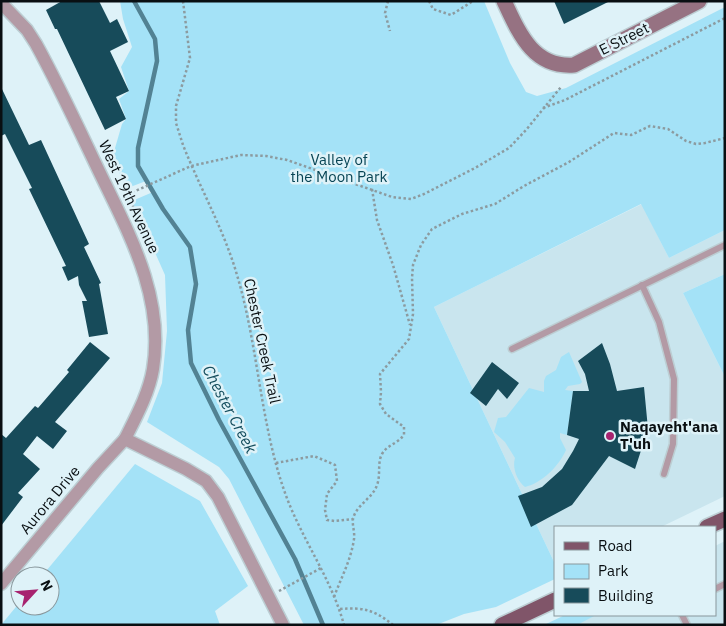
<svg xmlns="http://www.w3.org/2000/svg" width="726" height="626" font-family="'IBM Plex Sans',sans-serif">
<rect width="100%" height="100%" fill="#def2f8"/>
<!-- built -->
<g fill="#c9e5ee">
<path d="M642 204 669 258 725 230V274L683 293 725 377V496L661 527H555V564L434 307Z"/>
<path d="M725 541V625H547L568 615H715V546Z"/>
</g>
<!-- green -->
<g fill="#a4e2f7">
<path d="M120 1H484L510 63 526 92 537 96 566 88 725 7V230L669 258 641 204 434 307 555 564V579L496 607 464 614 436 625H304L229 479 219 467 147 422 162 383 167 331 165 275 132 201 153 192 146 181 125 189 113 155 122 124 126 119 119 99 129 91 121 67 132 47 123 19Z"/>
<path d="M725 274V377L683 293Z"/>
<path d="M569 352 582 382 580 384 568 386 565 390 573 391 567 435 560 433V438L566 450C559 466 542 483 525 487 517 481 512 468 515 458L505 442 494 432 498 418 506 417 529 388 544 392V381L546 376 556 370 561 357Z"/>
<path d="M135 464 200 501 248 586 215 611 220 625H1L20 602V606H50V576H42Z"/>
<path d="M565 615H596L577 625H544Z"/>
</g>
<g fill="none" stroke-linecap="round" stroke-linejoin="round">
<!-- stream -->
<path stroke="#528293" stroke-width="4.5" d="M134 1 155 39 157 61 138 148V166L163 209 190 247 196 284 188 330 191 363 219 420 295 559 323 625"/>
</g>
<!-- building -->
<g fill="#174b5a">
<path d="M62 1H99L110 23 117 19 128 42 110 51 129 91 116 97 126 119 105 130 57 29H55L46 10Z"/>
<path d="M554 1H610L564 24Z"/>
<path d="M1 87 29 145 41 140 89 244 84 247 101 283 99 284 108 334 89 337 82 301H87L79 285 78 276 68 281 62 267 66 266 29 189 32 188 5 134 1 136Z"/>
<path d="M90 342 110 358 55 422 67 431 53 449 37 436 23 454 40 469 18 493 23 497 1 526V434L6 438 35 406 38 408 69 372 67 370Z"/>
<path d="M602 343 610 364 617 391 644 387 648 429 635 469 609 456 572 505 531 527 518 496 542 487 562 469 573 451 579 439 567 435 573 391H589L585 374 578 361Z"/>
<path d="M492 362 519 383 507 399 498 389 486 406 470 393Z"/>
</g>
<g fill="none" stroke-linecap="round" stroke-linejoin="round">
<defs>
<g id="lane">
<path d="M642 285 659 322 674 379 673 444 664 474"/>
<path d="M512 349 725 245"/>
<path d="M715 589 725 584"/>
<path d="M682 615 687 625"/>
</g>
<g id="street">
<path d="M1 3 27 30 36 44C58 84 77 125 97 167 127 230 165 295 153 369 149 393 136 417 125 439L186 469 206 481 218 497 283 625"/>
<path d="M1 584 98 468 125 439"/>
</g>
<path id="secondary" d="M504 1C519 33 533 68 574 65L699 1"/>
<g id="primary">
<path d="M707 527 725 519"/>
<path d="M502 625 555 600"/>
</g>
</defs>
<!-- lane casing -->
<use href="#lane" stroke="#bcced3" stroke-width="9"/>
<!-- street casing -->
<use href="#street" stroke="#bcced3" stroke-width="15"/>
<!-- secondary casing -->
<use href="#secondary" stroke="#bcced3" stroke-width="18"/>
<!-- primary casing -->
<use href="#primary" stroke="#bcced3" stroke-width="18"/>
<!-- path -->
<g stroke="#8c9ba0" stroke-width="2.5" stroke-dasharray="2.5 2.5" stroke-linecap="butt">
<path d="M183 1 190 58 176 106V123L183 145C200 188 224 230 237 275 258 345 260 421 284 490 300 537 331 577 344 625"/>
<path d="M388 1 385 13 390 31"/>
<path d="M429 1 433 9 451 15 473 1"/>
<path d="M543 108 565 100 725 18"/>
<path d="M372 189 377 220 393 265 410 325"/>
<path d="M133 208V192L191 166 241 155 266 156 287 160 392 197 411 199 424 194 475 168 509 148 526 130 561 87"/>
<path d="M276 463 314 456 335 465 337 481 327 494 325 510 327 520 335 521 353 519"/>
<path d="M279 591 321 568"/>
<path d="M334 597C341 578 351 560 354 539 355 532 352 525 353 519 356 505 373 498 377 485 381 475 377 463 382 454 388 444 396 445 404 435V427L386 414 380 404 381 392 380 374 409 339 413 314 412 278 413 265 421 245 432 229 462 214 495 204 524 186 569 162 614 133 631 135 650 126 668 129 686 141 696 144 705 143 725 138"/>
<path d="M340 609C363 607 375 610 393 625"/>
</g>
<!-- lane -->
<use href="#lane" stroke="#b39aa5" stroke-width="6"/>
<!-- street -->
<use href="#street" stroke="#b39aa5" stroke-width="12"/>
<!-- secondary -->
<use href="#secondary" stroke="#967282" stroke-width="15"/>
<!-- primary -->
<use href="#primary" stroke="#805569" stroke-width="15"/>
</g>
<!-- markers -->
<circle fill="#a7236f" stroke="#def2f8" stroke-width="2" cx="610" cy="436" r="5"/>
<g text-anchor="middle" stroke-width="5" stroke-linejoin="round" paint-order="stroke">
<!-- street labels -->
<g font-size="15" fill="#090f12" stroke="#def2f8">
<text transform="translate(624 39) rotate(-27)" y="5">E Street</text>
<text transform="translate(129 197) rotate(65)" y="5">West 19th Avenue</text>
<text transform="translate(262 341) rotate(78)" y="5">Chester Creek Trail</text>
<text transform="translate(50 500) rotate(-50)" y="5">Aurora Drive</text>
</g>
<!-- park labels -->
<g font-size="15" fill="#084555" stroke="#def2f8">
<text x="339" y="165">Valley of<tspan x="339" dy="17">the Moon Park</tspan></text>
</g>
<!-- poi labels -->
<g font-size="15" font-weight="bold" fill="#090f12" stroke="#def2f8" text-anchor="start">
<text x="620" y="432">Naqayeht'ana<tspan x="620" dy="17">T'uh</tspan></text>
</g>
<!-- water labels -->
<g font-size="16" font-style="italic" fill="#154e5e" stroke="#def2f8">
<text transform="translate(230 409) rotate(62)" y="6">Chester Creek</text>
</g>
</g>
<!-- border -->
<rect width="726" height="626" fill="none" stroke="#090f12" stroke-width="5"/>
<!-- legend -->
<rect x="554" y="526" width="162" height="90" fill="#def2f8" stroke="#89979c"/>
<rect x="564" y="542" width="25" height="8" fill="#805569" stroke="#89979c"/>
<text x="598" y="551" font-size="15" fill="#090f12">Road</text>
<rect x="564" y="564" width="25" height="15" fill="#a4e2f7" stroke="#89979c"/>
<text x="598" y="576" font-size="15" fill="#090f12">Park</text>
<rect x="564" y="588" width="25" height="15" fill="#174b5a" stroke="#89979c"/>
<text x="598" y="601" font-size="15" fill="#090f12">Building</text>
<!-- north arrow -->
<g transform="translate(35 591) rotate(64)"><circle r="24" fill="#def2f8" stroke="#89979c"/>
<path d="M0-4L9 19L0 12L-9 19Z" fill="#a7236f"/>
<text y="-8" font-size="14" font-weight="bold" text-anchor="middle" fill="#090f12">N</text>
</g>
</svg>
